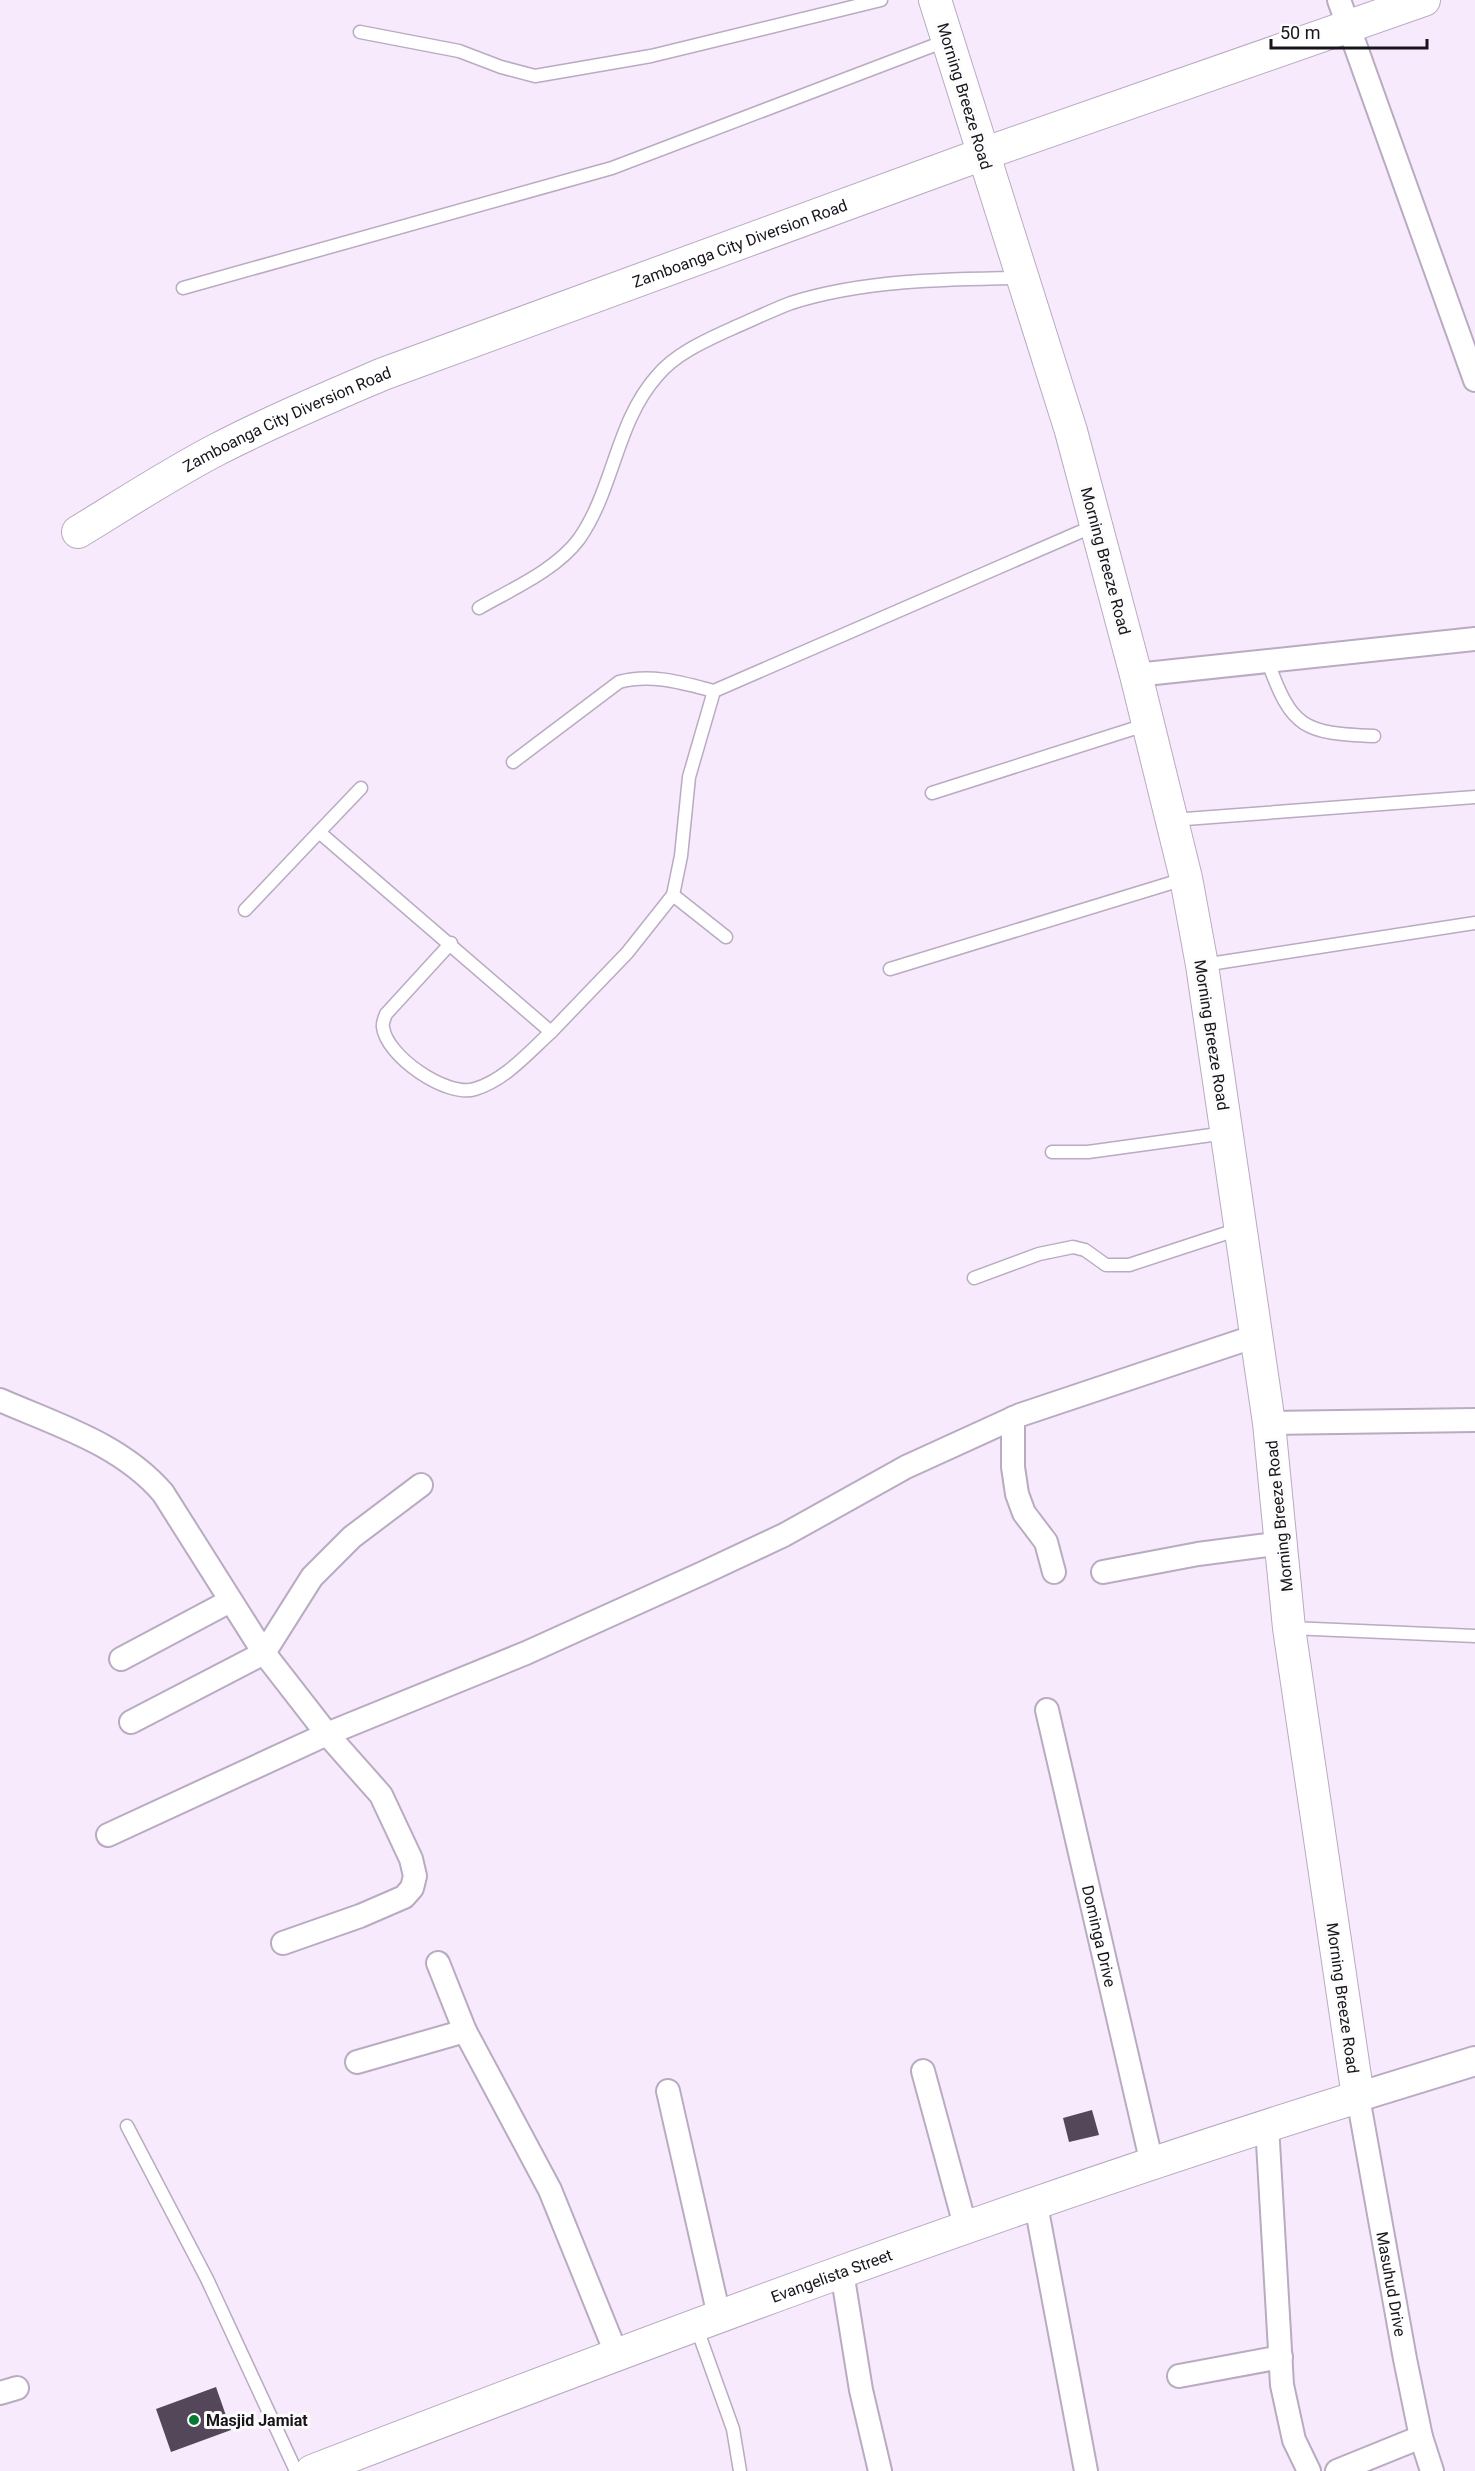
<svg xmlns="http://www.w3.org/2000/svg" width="1475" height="2471" font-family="Roboto,sans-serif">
<rect width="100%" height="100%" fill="#f6eafc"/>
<!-- building -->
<g fill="#54475a">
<path d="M1092 2110 1099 2135 1069 2142 1063 2118Z"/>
<path d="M216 2387 231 2430 171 2452 156 2409Z"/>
</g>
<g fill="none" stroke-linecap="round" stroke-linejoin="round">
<defs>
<g id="service">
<path d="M360 32 459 51 501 67 535 76 651 56 881 0"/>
<path d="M183 288 612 168 948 40"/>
<path d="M479 608C512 589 556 570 579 539 614 489 616 422 657 376 676 353 707 340 733 328 752 320 772 310 791 303 863 280 946 279 1020 278"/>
<path d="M1268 662C1292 729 1304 733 1374 736"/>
<path d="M714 691 689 777 681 856 673 895 726 937"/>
<path d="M513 762 619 682C651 673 683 683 714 691L1096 525"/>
<path d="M932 793 1148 724"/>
<path d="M1172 820 1475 797"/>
<path d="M319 832 361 788"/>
<path d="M245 910 319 832 551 1032 627 953 673 895"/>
<path d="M451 943 386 1014C385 1017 382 1023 383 1027 386 1056 447 1098 475 1089 505 1080 528 1053 551 1032"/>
<path d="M1203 965 1475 923"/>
<path d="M890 969 1184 879"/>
<path d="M1052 1152H1088L1226 1133"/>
<path d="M974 1278 1039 1254 1073 1247 1085 1250 1106 1265H1129L1239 1229"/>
<path d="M1291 1628 1475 1636"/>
<path d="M127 2126 207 2279 296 2471"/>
<path d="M696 2326 733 2429 740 2471"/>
</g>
<g id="minor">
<path d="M1339 0 1475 380"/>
<path d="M1136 675 1475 639"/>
<path d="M0 1400C57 1425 121 1444 163 1493L264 1653 327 1734 381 1795 411 1859 415 1876 412 1888 404 1897 360 1916 283 1943"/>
<path d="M1013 1418V1467L1017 1494 1024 1513 1046 1542 1054 1572"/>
<path d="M1269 1423 1475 1420"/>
<path d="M1103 1572 1198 1554 1283 1543"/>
<path d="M121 1659 230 1601"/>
<path id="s1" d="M1047 1710 1152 2164"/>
<path d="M131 1722 264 1653 312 1577 352 1537 421 1485"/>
<path d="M108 1835 327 1734 526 1653 703 1573 784 1535 906 1467 1020 1415 1256 1336"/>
<path d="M438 1963 465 2031"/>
<path d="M357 2062 465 2031 550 2190 616 2353"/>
<path d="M923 2071 966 2229"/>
<path d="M668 2091 719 2316"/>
<path id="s2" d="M1358 2097 1405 2359 1421 2437 1432 2471"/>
<path d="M1267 2125 1282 2385 1294 2440 1309 2471"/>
<path d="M1036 2205 1086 2471"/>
<path d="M842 2272 861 2390 880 2471"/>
<path d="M1179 2376 1281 2357"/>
<path d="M0 2393 17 2388"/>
<path d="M1337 2471 1421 2437"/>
</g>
<path id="tertiary" d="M1358 2097 1475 2061"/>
<g id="secondary">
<path id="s3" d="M78 532C124 504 168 475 216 450 270 422 327 398 383 374L983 154 1424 0"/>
<path id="s4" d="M312 2471C657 2338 1004 2207 1358 2097L1289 1628 1269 1423 1202 965 1186 878 1136 675 1071 431 935 0"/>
</g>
</defs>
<!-- service casing -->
<use href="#service" stroke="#b9abc1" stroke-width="15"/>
<!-- minor casing -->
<use href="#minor" stroke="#b9abc1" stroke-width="26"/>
<!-- tertiary casing -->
<use href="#tertiary" stroke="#b9abc1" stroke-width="32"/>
<!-- secondary casing -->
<use href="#secondary" stroke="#b9abc1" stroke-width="34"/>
<!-- service -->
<use href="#service" stroke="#fff" stroke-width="12"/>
<!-- minor -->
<use href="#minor" stroke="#fff" stroke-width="22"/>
<!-- tertiary -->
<use href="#tertiary" stroke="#fff" stroke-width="28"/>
<!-- secondary -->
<use href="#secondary" stroke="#fff" stroke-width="32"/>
</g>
<!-- markers -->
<circle fill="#057b32" stroke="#fcfcfc" stroke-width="2" cx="194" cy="2420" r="6"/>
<g text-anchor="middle" stroke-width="6" stroke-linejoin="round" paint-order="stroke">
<!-- street labels -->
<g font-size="16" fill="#19141c" stroke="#fcfcfc">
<text transform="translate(965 96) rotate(73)" y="6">Morning Breeze Road</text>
<text dy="6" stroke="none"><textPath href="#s3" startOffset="724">Zamboanga City Diversion Road</textPath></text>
<text dy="6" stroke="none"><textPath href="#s3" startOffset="238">Zamboanga City Diversion Road</textPath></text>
<text transform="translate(1106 561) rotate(75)" y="6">Morning Breeze Road</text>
<text transform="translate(1212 1035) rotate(81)" y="6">Morning Breeze Road</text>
<text transform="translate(1279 1516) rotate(-96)" y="6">Morning Breeze Road</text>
<text dy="6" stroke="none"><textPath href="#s1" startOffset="232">Dominga Drive</textPath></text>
<text transform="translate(1343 1998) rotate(82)" y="6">Morning Breeze Road</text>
<text dy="6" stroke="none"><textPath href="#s4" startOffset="555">Evangelista Street</textPath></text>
<text dy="6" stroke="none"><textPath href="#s2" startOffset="190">Masuhud Drive</textPath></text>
</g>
<!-- poi labels -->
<g font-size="16" font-weight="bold" fill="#19141c" stroke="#fcfcfc" text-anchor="start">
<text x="206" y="2426">Masjid Jamiat</text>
</g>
</g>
<!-- scale -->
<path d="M1271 39v9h156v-9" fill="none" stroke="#19141c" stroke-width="3"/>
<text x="1280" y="39" font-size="18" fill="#19141c" stroke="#fcfcfc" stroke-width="4.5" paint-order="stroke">50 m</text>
</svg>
